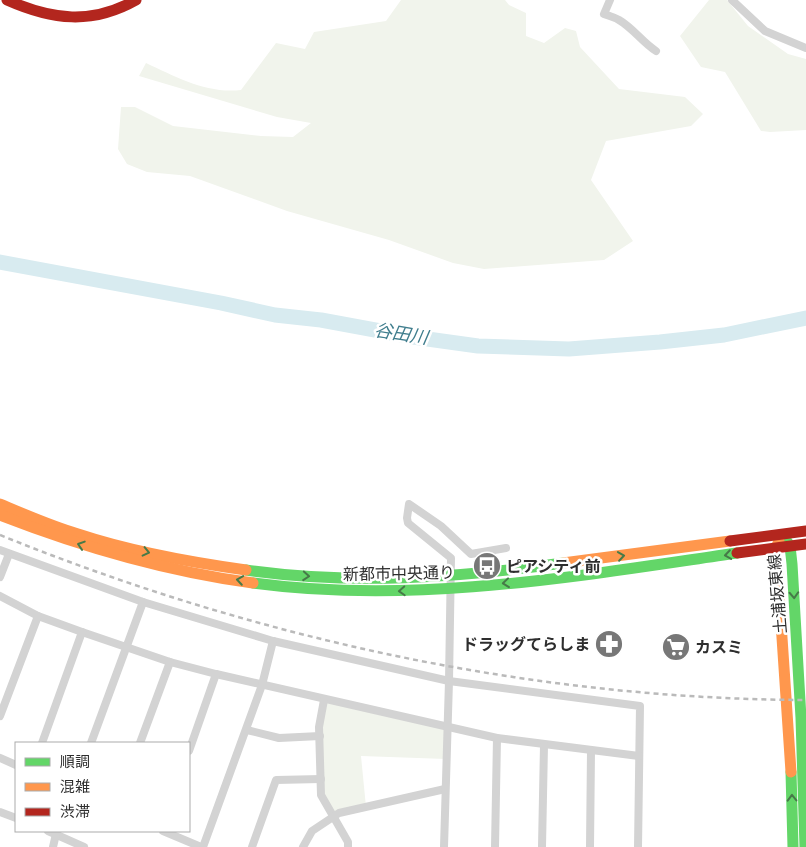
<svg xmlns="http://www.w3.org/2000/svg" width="806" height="847" font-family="'Public Sans','Noto Sans JP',sans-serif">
<rect width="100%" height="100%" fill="#fff"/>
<!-- green -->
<g fill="#f1f4ec">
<path d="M401 0H505L509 5 526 13V36L544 43 565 28 576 31 580 47 619 89 685 97 703 114 691 126 606 141 591 180 633 241 604 260 484 269 453 263 389 240 287 211 190 176 147 172 127 164 118 149 121 107H135L173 126 261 136 293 137 311 123 277 117 139 76 146 63C176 77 207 94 241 90L276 43 305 49 314 32 386 21Z"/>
<path d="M709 0H727L748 26 788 54 806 59V130L770 132 761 131 725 72 701 67 680 36Z"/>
<path d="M324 700 447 727 446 759 361 756 366 807 333 817 321 795 320 736Z"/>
</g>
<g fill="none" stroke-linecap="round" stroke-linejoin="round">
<!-- river -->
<path stroke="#d8ebf0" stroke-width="15" d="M0 262 221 303 275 315 321 320 413 337 478 346 569 349 660 342 724 335 806 318"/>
<!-- street -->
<g stroke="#d3d3d3" stroke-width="8">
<path d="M610 0 604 14C609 16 614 17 619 20 633 28 642 42 656 51"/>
<path d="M732 0 765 31 806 48"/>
<path d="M0 550 143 602 273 641 449 681 640 706 638 847"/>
<path d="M0 577 9 554"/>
<path d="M0 596 38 616 82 632 170 662 216 674 497 738 639 756"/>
<path d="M324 700 319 727 321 795 348 842V847"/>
<path d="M0 716 38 616"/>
<path d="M247 730 279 738 320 736"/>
<path d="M42 743 82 632"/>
<path d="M91 743 143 602"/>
<path d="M140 743 170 662"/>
<path d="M189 751 216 674"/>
<path d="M0 758 16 765"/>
<path d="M0 812 16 818"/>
<path d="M48 831 84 847"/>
<path d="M163 831 201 847"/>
<path d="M53 847 56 834"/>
<path d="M203 847 262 685 273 641"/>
<path d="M252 847 276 780 321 779"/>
<path d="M303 847 312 831 339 813 445 789"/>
<path d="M444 847 449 681 451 558 408 523 407 518 409 504 441 526 471 554 506 548"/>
<path d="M495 847 497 738"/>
<path d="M542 847 544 745"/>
<path d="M590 847 591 751"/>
</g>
<!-- fast -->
<g stroke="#63d668" stroke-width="11">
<path d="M786 540 790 546 792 564 801 718 805 847"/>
<path d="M246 570C352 585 457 578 563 563"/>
<path d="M253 583C415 605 578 576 737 553"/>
<path d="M791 772 793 847"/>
</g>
<!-- slow -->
<g stroke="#ff974d" stroke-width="11">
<path d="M0 504C26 515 51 526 78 534 132 552 189 562 246 570"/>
<path d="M0 515C82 547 165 571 253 583"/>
<path d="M779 541 776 548 791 772"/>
<path d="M563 563 730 541"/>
</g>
<!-- jam -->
<g stroke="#b3261e" stroke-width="11">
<path d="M7 0C52 20 92 25 136 0"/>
<path d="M730 541 806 531"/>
<path d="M737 553 806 544"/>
</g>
<!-- rail -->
<path stroke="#bababa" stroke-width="2.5" stroke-dasharray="5 4" stroke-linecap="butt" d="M0 535C254 638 531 699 806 700"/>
</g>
<!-- one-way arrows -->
<defs><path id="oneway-chevron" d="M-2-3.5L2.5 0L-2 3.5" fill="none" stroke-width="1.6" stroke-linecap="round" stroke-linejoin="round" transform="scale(1.25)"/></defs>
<g stroke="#467a48">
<use href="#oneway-chevron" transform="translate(81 545) rotate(-162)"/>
<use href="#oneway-chevron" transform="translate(146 552) rotate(13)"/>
<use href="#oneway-chevron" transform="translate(728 555) rotate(172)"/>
<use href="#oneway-chevron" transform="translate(621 556) rotate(-8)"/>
<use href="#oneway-chevron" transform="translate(306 576) rotate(4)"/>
<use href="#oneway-chevron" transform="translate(240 580) rotate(-171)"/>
<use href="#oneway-chevron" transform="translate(506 583) rotate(174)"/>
<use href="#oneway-chevron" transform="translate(402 591) rotate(177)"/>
<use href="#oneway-chevron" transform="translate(794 595) rotate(87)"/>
<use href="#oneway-chevron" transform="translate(792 798) rotate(-91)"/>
</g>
<!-- icons -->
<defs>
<symbol id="bus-disc" viewBox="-11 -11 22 22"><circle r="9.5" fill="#777" stroke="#fff"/><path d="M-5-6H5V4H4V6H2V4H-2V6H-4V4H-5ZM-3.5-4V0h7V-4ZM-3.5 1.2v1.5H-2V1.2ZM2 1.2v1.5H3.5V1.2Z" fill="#fff"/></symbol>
<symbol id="pharmacy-disc" viewBox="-11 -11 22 22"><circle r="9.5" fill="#777" stroke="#fff"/><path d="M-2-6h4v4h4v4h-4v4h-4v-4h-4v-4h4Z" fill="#fff"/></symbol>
<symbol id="supermarket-disc" viewBox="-11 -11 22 22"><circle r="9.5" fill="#777" stroke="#fff"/><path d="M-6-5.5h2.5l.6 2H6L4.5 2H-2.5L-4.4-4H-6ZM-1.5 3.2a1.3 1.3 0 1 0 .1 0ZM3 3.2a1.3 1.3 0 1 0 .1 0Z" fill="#fff"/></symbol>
</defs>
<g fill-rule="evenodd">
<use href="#bus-disc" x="471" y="550" width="32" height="32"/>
<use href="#pharmacy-disc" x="593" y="628" width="32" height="32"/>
<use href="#supermarket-disc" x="660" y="631" width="32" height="32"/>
</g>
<g text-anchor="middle" stroke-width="5" stroke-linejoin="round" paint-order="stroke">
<!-- poi labels -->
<g font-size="16" font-weight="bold" fill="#2e2e2e" stroke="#fff" text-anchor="start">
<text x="506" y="572">ピアシティ前</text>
<text x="590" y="650" text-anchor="end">ドラッグてらしま</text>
<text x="695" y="653">カスミ</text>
</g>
<!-- street labels -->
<g font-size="16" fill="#2e2e2e" stroke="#fff">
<text transform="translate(399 573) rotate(-1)" y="6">新都市中央通り</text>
<text transform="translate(777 594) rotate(-95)" y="6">土浦坂東線</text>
</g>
<!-- water labels -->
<g font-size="18" font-style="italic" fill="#3f7d8d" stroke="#fff">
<text transform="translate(401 334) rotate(9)" y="6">谷田川</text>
</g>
</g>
<!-- legend -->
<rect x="15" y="742" width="175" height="90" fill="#ffffff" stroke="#ababab"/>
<rect x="25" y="758" width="25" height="8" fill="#63d668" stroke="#ababab"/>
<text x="60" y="767" font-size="15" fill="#2e2e2e">順調</text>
<rect x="25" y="783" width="25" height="8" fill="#ff974d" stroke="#ababab"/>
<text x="60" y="792" font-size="15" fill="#2e2e2e">混雑</text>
<rect x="25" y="808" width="25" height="8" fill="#b3261e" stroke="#ababab"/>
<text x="60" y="817" font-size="15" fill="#2e2e2e">渋滞</text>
</svg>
